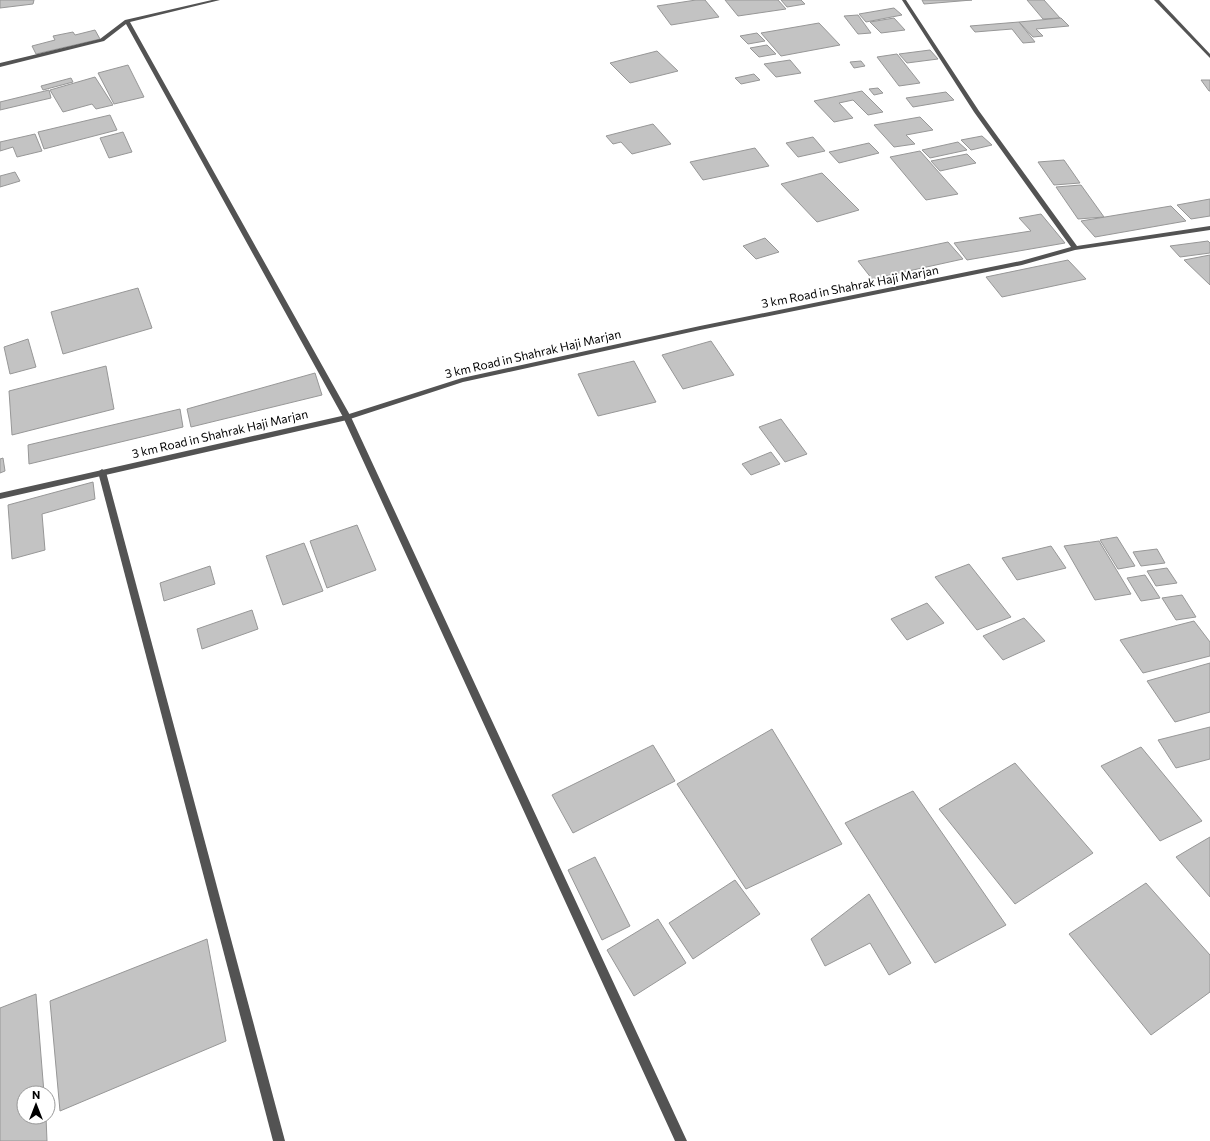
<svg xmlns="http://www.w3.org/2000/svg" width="1210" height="1141" font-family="Commissioner,sans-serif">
<rect width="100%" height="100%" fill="#fff"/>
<!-- building -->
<g fill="#c3c3c3" stroke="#979797">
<path d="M0 0H34L33 4 0 8Z"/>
<path d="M696 0H705L719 17 671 25 657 6Z"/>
<path d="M725 0H778L786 9 738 16Z"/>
<path d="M781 0H801L805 4 787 7Z"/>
<path d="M922 0H972L924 4Z"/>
<path d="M1027 0H1044L1060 18 1043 19Z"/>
<path d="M894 8 902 15 866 22 859 14Z"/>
<path d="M858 15 871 33 858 34 844 16Z"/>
<path d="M894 18 905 30 881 33 870 22Z"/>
<path d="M1061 18 1069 26 1036 29 1043 36 1033 37 1019 22Z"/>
<path d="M1019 22 1035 42 1023 43 1012 29 975 32 970 26Z"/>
<path d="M819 23 840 45 781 56 761 33Z"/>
<path d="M95 30 100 39 36 54 32 46 55 40 53 36 73 32 75 35Z"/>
<path d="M757 33 765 41 748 44 740 36Z"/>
<path d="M767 45 776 54 759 57 750 48Z"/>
<path d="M930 50 938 59 907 63 899 54Z"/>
<path d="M657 51 678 71 630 83 610 63Z"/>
<path d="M897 54 920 83 899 86 877 57Z"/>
<path d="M790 60 801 73 776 77 764 64Z"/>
<path d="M861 61 865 66 854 68 850 62Z"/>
<path d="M128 65 144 97 114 104 98 73Z"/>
<path d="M754 74 760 80 741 84 735 78Z"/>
<path d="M95 77 113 105 96 109 92 104 63 112 50 90Z"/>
<path d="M71 78 73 82 43 90 41 86Z"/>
<path d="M1201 80H1210V91H1209Z"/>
<path d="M878 88 883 93 874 95 869 89Z"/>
<path d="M49 90 51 98 0 110V102Z"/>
<path d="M862 91 883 112 868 115 853 100 839 103 853 118 834 122 814 101Z"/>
<path d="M946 92 954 100 913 107 906 98Z"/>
<path d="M110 115 117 130 44 149 38 132Z"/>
<path d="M920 117 933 130 906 135 915 144 894 147 874 125Z"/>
<path d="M653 124 671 144 632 154 621 142 613 144 606 136Z"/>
<path d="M123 132 132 152 109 158 100 138Z"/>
<path d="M35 134 42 151 17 157 13 147 0 151V142Z"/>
<path d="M982 136 992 145 971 150 961 140Z"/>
<path d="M813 137 825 151 798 157 786 143Z"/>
<path d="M958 142 967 150 930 158 922 150Z"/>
<path d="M869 143 879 153 839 163 829 152Z"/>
<path d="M755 148 769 166 703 180 690 162Z"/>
<path d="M920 151 958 194 926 200 890 157Z"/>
<path d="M967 154 976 163 940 171 931 161Z"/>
<path d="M1064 160 1080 183 1054 185 1038 162Z"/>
<path d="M15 172 20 181 0 187V176Z"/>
<path d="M822 173 859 210 817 222 781 184Z"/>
<path d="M1081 185 1104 217 1078 219 1056 187Z"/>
<path d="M1210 199V216L1191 219 1177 205Z"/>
<path d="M1171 206 1186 221 1095 237 1081 221Z"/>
<path d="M1041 214 1065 243 967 260 954 243 1031 231 1019 218Z"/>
<path d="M765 238 779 252 756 259 743 246Z"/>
<path d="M1208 241 1210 243V253L1180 257 1170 246Z"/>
<path d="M948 242 963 259 872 279 858 261Z"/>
<path d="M1210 255V285L1184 260Z"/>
<path d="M1068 260 1086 279 1002 297 986 277Z"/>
<path d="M138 288 152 328 63 354 51 312Z"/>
<path d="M28 339 36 367 10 374 4 347Z"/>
<path d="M711 341 734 375 683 389 662 355Z"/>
<path d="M634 361 656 402 598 416 578 374Z"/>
<path d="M106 366 114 409 12 435 9 391Z"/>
<path d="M315 373 322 395 191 427 187 409Z"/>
<path d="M180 409 183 427 29 464 28 445Z"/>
<path d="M781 419 807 454 785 462 759 427Z"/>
<path d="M771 452 780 464 751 475 742 464Z"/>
<path d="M3 458 5 471 0 473V459Z"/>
<path d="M93 482 95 499 42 514 45 550 12 559 8 505Z"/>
<path d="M357 525 376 570 327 588 310 541Z"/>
<path d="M1117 537 1135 566 1118 569 1100 540Z"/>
<path d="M1099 541 1131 594 1095 600 1064 546Z"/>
<path d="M304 543 323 591 283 605 266 556Z"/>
<path d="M1051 546 1066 568 1017 580 1002 558Z"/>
<path d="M1157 549 1165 563 1141 566 1133 552Z"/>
<path d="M969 564 1011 617 977 630 935 577Z"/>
<path d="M210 566 215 584 164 601 160 583Z"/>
<path d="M1167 568 1177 583 1156 586 1147 571Z"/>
<path d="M1145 575 1160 598 1141 601 1127 578Z"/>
<path d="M1182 595 1196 617 1176 620 1162 598Z"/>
<path d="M927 603 944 623 907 640 891 619Z"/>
<path d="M252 610 258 629 202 649 197 629Z"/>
<path d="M1024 618 1045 641 1003 660 983 636Z"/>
<path d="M1194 621 1210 642V656L1143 673 1120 640Z"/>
<path d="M1210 663V712L1175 722 1147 681Z"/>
<path d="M1210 727V759L1176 768 1158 740Z"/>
<path d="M772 729 842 844 746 889 677 784Z"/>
<path d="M653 745 675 781 573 833 552 795Z"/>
<path d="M1141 747 1202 821 1160 841 1101 766Z"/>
<path d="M1015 763 1093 853 1015 904 939 809Z"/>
<path d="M913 791 1006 925 935 963 845 823Z"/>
<path d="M1210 837V897L1176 857Z"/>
<path d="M595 857 630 926 602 940 568 870Z"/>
<path d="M735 880 760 914 693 959 669 923Z"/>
<path d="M1146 883 1210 955V992L1151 1035 1069 934Z"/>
<path d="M869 894 911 963 889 975 870 943 825 966 811 939Z"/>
<path d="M658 919 686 963 634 996 607 950Z"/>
<path d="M207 939 226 1041 60 1111 50 1001Z"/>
<path d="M36 994 44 1093H24V1117H46L47 1141H0V1008Z"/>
</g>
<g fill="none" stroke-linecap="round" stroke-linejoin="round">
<!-- minor -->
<g fill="#535353" fill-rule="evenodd">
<path d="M212 0H220L130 22 351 417 687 1141H675L343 417 126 24 104 41 0 67V63L100 39 125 20Z"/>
<path d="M1154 0H1159L1210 54V58Z"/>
<path d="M102 469 106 472 285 1141H273L98 472Z"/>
</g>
<!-- tertiary -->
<path fill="#535353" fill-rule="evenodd" d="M902 0H906L979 111 1077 246 1210 226V230L1075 250 1022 265 700 330 463 382 347 420 0 499V493L346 415 462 378 700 326 1021 261 1071 247 974 112Z"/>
</g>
<g text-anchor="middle" stroke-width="4" stroke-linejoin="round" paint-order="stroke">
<!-- street labels -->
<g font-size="12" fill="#000" stroke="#fff">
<text transform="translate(850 287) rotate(-11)" y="4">3 km Road in Shahrak Haji Marjan</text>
<text transform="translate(533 354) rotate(-13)" y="4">3 km Road in Shahrak Haji Marjan</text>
<text transform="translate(220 434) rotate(-13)" y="4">3 km Road in Shahrak Haji Marjan</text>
</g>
</g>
<!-- north arrow -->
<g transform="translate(36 1105)"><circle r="19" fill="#ffffff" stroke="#999999"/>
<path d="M0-3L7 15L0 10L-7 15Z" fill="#000000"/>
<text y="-6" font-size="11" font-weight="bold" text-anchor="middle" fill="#000000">N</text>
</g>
</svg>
